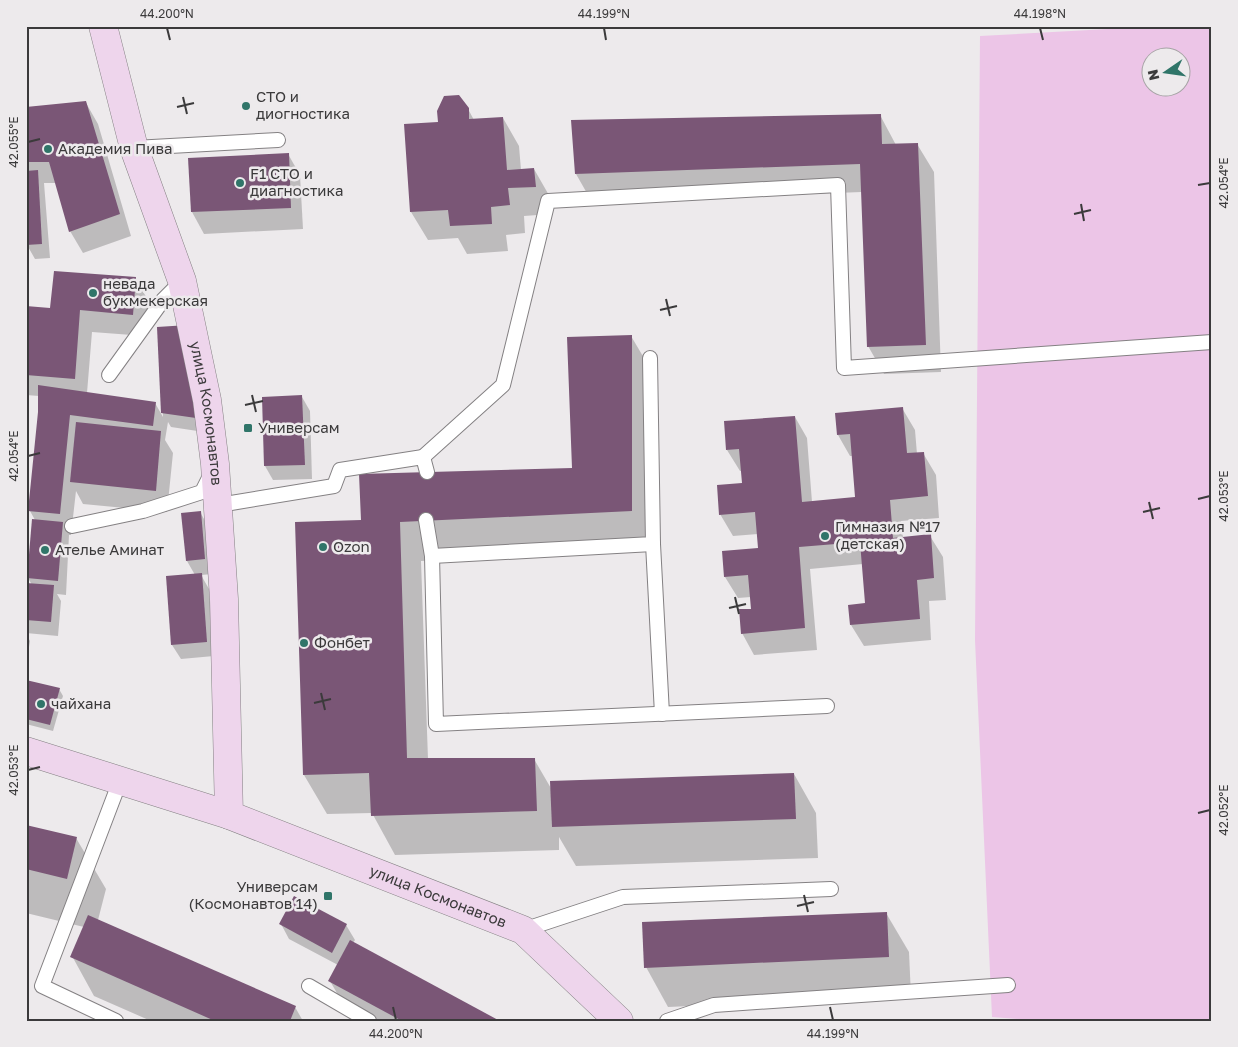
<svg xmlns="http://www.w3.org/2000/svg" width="1238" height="1047" font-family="'Golos Text',sans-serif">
<rect width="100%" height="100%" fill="#edeaec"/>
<!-- green -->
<path fill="#ecc5e7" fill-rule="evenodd" d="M1163 26H1212V1021H1046L992 1017 975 640 980 36ZM1150 58H1180V88H1150Z"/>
<!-- shadow -->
<g fill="#0003">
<path d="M86 103 98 124 131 236 83 253 70 231 56 183H44L50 258 35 259 27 245 26 108Z"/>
<path d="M468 109 474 120 503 118 519 146 521 170 534 169 550 197 551 214 524 216 525 233 506 235 508 251 467 254 458 238 428 240 411 212 405 125 439 123Z"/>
<path d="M880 115 896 145 917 144 934 172 941 372 884 374 868 346 862 192 592 202 576 174Z"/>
<path d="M288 154 300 175 303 229 204 234 192 212 189 159Z"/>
<path d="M135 278 148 300 145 336 92 332 87 393 155 403 163 417 159 328 204 432 171 427 168 422 165 440 173 453 167 512 83 504 76 491 71 535H69L66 595 57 594 61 601 58 636 26 633V584L32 585 28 578 35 520 30 511 39 412V396L26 395V307L52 309Z"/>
<path d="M631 336 654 375V550L421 561 428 759H534L552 790 794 774 816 813 818 858 576 866 559 837V850L395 855 372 813 327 814 304 775 296 523 362 521 573 469Z"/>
<path d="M302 397 310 411 312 479 273 480 265 466 263 398Z"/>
<path d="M902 408 915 430 917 454 923 453 936 475 939 518 901 521 903 538 930 536 943 557 946 600 929 601 931 640 864 646 851 625 866 604 863 564 810 569 817 650 754 655 742 633 752 610 751 597 738 598 725 577 723 552 759 549 758 534 733 536 720 514 743 484 742 471H740L727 450 795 417 807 438 812 502 856 498 853 456H850L838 435Z"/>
<path d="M200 512 208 526 213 574 201 575 209 589 214 656 181 659 172 645 195 575 187 561 182 514Z"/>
<path d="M26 634 30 641 26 665Z"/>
<path d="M26 681 59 689 63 696 53 731 26 724Z"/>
<path d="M26 826 76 838 106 889 98 920 295 1007 303 1021H151L94 996 72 956 84 927 26 913Z"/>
<path d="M886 913 909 952 911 996 668 1007 646 967Z"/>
<path d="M281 924 346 925 355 940 353 943 497 1021H353L330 981 338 965 289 939Z"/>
</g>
<!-- building -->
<g fill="#7a5676">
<path d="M459 95 469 108V119L503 117 507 170 534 168 536 187 508 188 510 205 491 207 492 224 450 226 448 210 410 212 404 124 438 122 437 111 444 96Z"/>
<path d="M86 101 120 214 69 232 49 162H26V107Z"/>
<path d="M881 114 882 144 918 143 926 345 867 347 860 164 575 174 571 120Z"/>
<path d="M289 153 291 208 191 212 188 158Z"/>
<path d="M38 170 42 244 26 245V171Z"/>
<path d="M54 271 136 277 133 315 80 310 75 379 26 375V306L50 308Z"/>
<path d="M188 325 196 418 161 413 157 327Z"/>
<path d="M632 335V511L400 522 407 758H535L537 811 371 816 369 773 303 775 295 522 361 520 359 474 572 468 567 337Z"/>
<path d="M38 385 156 402 153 426 70 415 60 514 28 511 38 412Z"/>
<path d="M302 395 305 465 264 466 262 397Z"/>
<path d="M903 407 907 453 924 452 928 496 890 500 893 538 931 534 934 578 917 580 920 619 850 625 848 605 865 603 860 542 799 547 805 628 741 634 739 609H751L748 575 724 577 722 551 758 548 755 512 719 515 717 485 742 483 739 449 726 450 724 421 795 416 802 502 855 497 850 434 837 435 835 413Z"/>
<path d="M76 422 161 431 156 491 70 482Z"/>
<path d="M201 511 205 559 186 561 181 513Z"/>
<path d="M32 519 63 522 58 581 27 578Z"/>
<path d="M202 573 207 642 171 645 166 576Z"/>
<path d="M26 583 54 585 51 622 26 620Z"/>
<path d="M26 680 60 688 50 725 26 719Z"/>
<path d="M794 773 796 819 552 827 550 781Z"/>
<path d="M26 825 77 837 67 879 26 869Z"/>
<path d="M294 896 347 924 332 953 279 924Z"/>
<path d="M887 912 889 957 644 968 642 922Z"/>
<path d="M88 915 296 1006 290 1021H215L70 957Z"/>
<path d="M350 940 500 1021H402L328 981Z"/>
</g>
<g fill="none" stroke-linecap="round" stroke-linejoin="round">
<defs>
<g id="lane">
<path d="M134 148 278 140"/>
<path d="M109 375 163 300 182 281"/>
<path d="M423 457 503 385 548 201 838 185 844 368 1212 342"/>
<path d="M219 505 334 486 340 470 423 457 427 472"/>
<path d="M426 520 432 556 436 724 827 706"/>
<path d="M72 526 143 511 202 492 211 474"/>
<path d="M653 544 662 714"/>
<path d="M432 556 653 544 650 358"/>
<path d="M523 930 623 897 831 889"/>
<path d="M309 986 369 1021"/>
<path d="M116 1021 42 986 120 781"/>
<path d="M667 1021 714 1005 1008 985"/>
</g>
<g id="secondary">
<path id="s1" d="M103 26 134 148 182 281 207 400 215 464 224 599 229 815 523 930 619 1021"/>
<path d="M26 751 229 815"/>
</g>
</defs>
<!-- lane casing -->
<use href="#lane" stroke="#848183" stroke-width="16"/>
<!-- secondary casing -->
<use href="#secondary" stroke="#848183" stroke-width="29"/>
<!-- lane -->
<use href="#lane" stroke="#fff" stroke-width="14"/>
<!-- secondary -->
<use href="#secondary" stroke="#eed5ec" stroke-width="28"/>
</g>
<!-- ticks -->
<path fill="none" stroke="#3b3a3b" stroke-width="2" d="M167 28 170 40M604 28 606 40M1040 28 1043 40M183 97 187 114M177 107 194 103M28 142 40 139M1198 185 1210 183M1081 204 1084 221M1074 214 1091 210M666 299 670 316M660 310 677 306M252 395 256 412M245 405 263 401M28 456 40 453M1198 499 1210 496M1149 502 1153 519M1143 512 1160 508M735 597 739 614M729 608 746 604M321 693 325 710M314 703 331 699M28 770 40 767M1198 813 1210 810M804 895 808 912M797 906 814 902M393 1007 396 1020M830 1007 833 1020"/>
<!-- markers -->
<g fill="#307569" stroke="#edeaec" stroke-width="2">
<circle cx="246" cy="106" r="5"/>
<circle cx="48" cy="149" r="5"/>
<circle cx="240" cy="183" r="5"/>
<circle cx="93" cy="293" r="5"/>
<rect x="243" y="423" width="10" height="10" rx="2.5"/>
<circle cx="825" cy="536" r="5"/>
<circle cx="323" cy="547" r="5"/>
<circle cx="45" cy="550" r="5"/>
<circle cx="304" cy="643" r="5"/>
<circle cx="41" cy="704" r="5"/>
<rect x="323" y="891" width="10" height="10" rx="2.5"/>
</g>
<g text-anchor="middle" stroke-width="5" stroke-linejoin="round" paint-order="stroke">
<!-- poi labels -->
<g font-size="15" fill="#3b3a3b" stroke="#edeaec" text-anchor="start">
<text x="256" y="102">СТО и<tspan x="256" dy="17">диогностика</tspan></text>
<text x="58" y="154">Академия Пива</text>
<text x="250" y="179">F1 СТО и<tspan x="250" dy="17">диагностика</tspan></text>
<text x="103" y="289">невада<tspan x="103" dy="17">букмекерская</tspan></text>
<text x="258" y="433">Универсам</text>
<text x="835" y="532">Гимназия №17<tspan x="835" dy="17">(детская)</tspan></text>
<text x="333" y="552">Ozon</text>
<text x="55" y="555">Ателье Аминат</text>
<text x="314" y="648">Фонбет</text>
<text x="51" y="709">чайхана</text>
<text x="318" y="892" text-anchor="end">Универсам<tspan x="318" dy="17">(Космонавтов 14)</tspan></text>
</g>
<!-- street labels -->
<g font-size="15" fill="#3b3a3b" stroke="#edeaec">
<text dy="5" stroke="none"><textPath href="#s1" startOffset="402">улица Космонавтов</textPath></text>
<text dy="5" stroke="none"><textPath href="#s1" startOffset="1029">улица Космонавтов</textPath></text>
</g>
</g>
<!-- border -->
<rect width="1238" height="1047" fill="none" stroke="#edeaec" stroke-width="55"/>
<!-- north arrow -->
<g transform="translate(1166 72) rotate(257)"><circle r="24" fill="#edeaec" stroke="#a6a4a5"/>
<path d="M0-4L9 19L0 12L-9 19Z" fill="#307569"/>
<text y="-8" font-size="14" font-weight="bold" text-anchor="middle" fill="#3b3a3b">N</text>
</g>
<rect x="28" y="28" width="1182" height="992" fill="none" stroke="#3b3a3b" stroke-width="2"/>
<g font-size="12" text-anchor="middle" fill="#3b3a3b">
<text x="167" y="18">44.200°N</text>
<text x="604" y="18">44.199°N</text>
<text x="1040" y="18">44.198°N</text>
<text transform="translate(14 142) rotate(-90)" y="4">42.055°E</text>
<text transform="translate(1224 183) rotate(-90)" y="4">42.054°E</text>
<text transform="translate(14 456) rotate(-90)" y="4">42.054°E</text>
<text transform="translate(1224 496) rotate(-90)" y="4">42.053°E</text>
<text transform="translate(14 770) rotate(-90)" y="4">42.053°E</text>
<text transform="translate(1224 810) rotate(-90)" y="4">42.052°E</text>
<text x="396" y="1038">44.200°N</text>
<text x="833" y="1038">44.199°N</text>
</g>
</svg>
